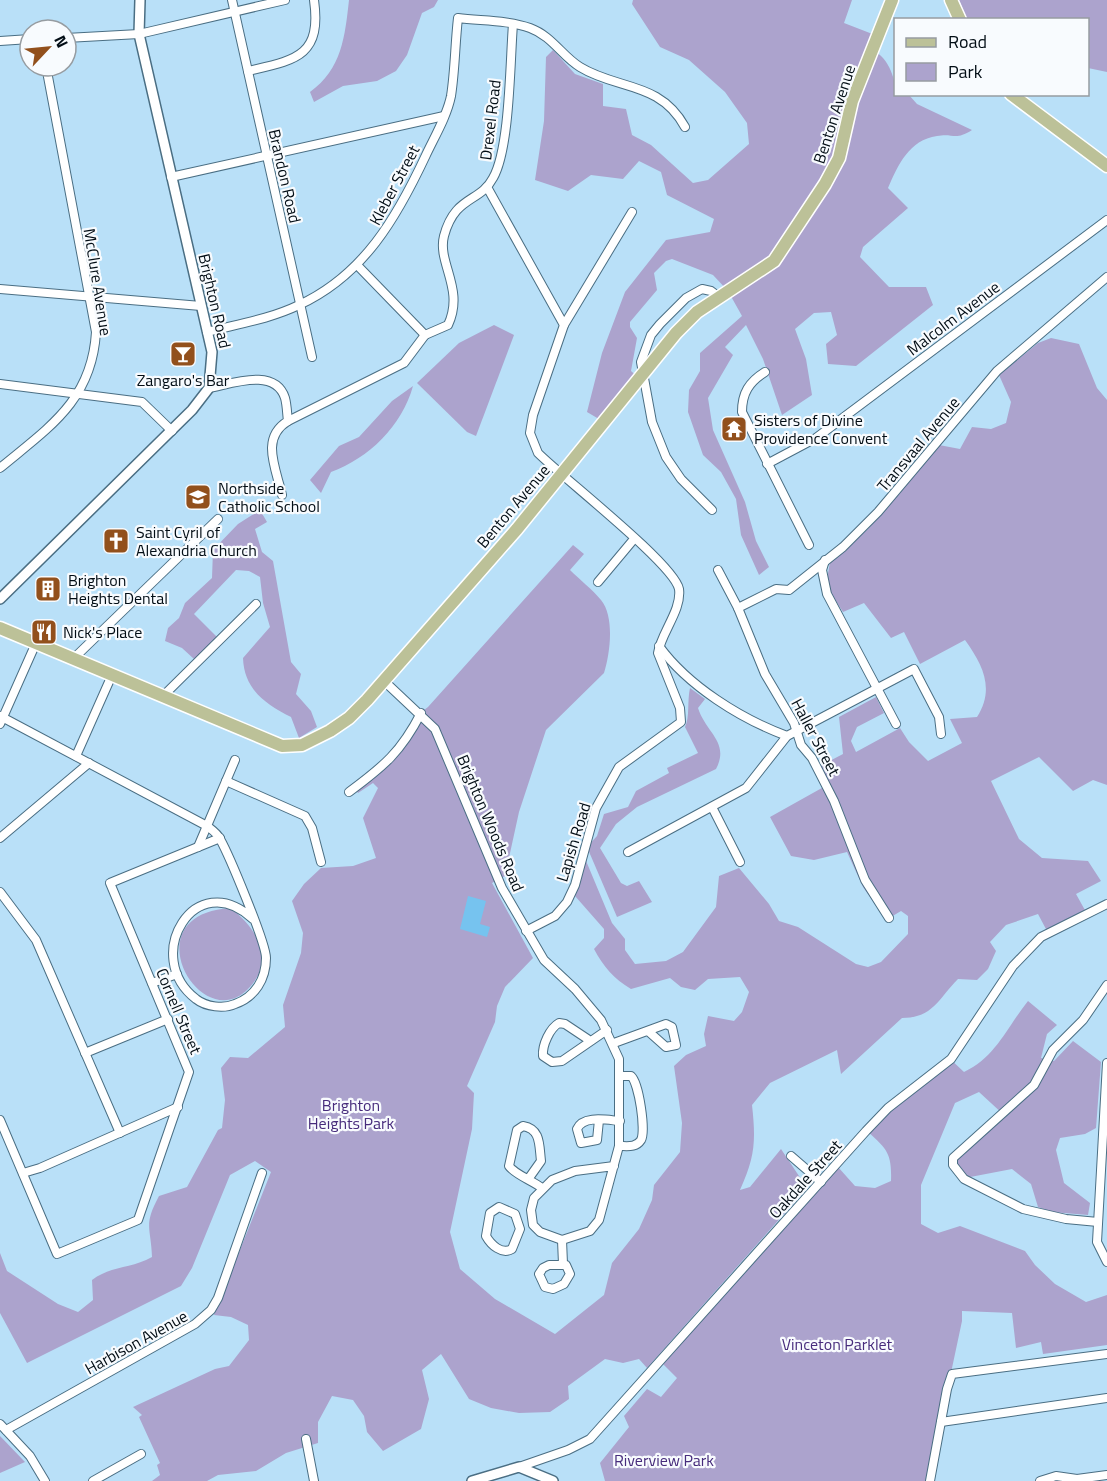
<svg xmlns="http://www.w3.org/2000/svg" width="1107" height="1481" font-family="'Titillium Web',sans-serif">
<rect width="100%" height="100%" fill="#b9e0f8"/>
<!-- green -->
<g fill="#aca3cd">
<path d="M349 0H438L434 7 422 13 407 55 396 71 377 81 343 86 314 102 310 92C342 69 345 36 349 0Z"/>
<path d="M633 0H852L844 23 875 35 869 48C888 56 895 76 896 94L909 95 917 104 972 130C955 141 954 133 937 136 909 140 898 165 888 188L908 208 863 247 860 257 889 287H926L933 305 856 366 828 364 826 344 837 335 831 312 814 313 795 329 806 359 812 395 782 415 763 359 746 325 725 347 733 355 708 398 713 430 745 502 756 541 769 567 759 575 741 535 736 499 721 472 703 455 688 412 689 390 700 371V353L742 316 728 291 713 275 672 259 666 261 654 273 657 290 630 322V327L637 338 631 371 640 379 604 422 587 412 602 353 625 292 666 240 710 232 714 219 667 195 661 172 639 161 623 179 591 175 568 191 535 180 544 121 546 57 553 50 575 74 603 84V106L626 109 632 135 651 145 693 183 708 180 749 144 747 123 725 92 689 60 660 47 632 4Z"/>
<path d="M959 0H1107V72L1088 68V20L967 19Z"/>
<path d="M494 325 514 335 476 436 467 432 417 383 459 343Z"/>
<path d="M1051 338 1079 344 1097 388 1107 400V785L1093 780 1073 791 1039 757 991 781 1019 839 1042 858 1088 861 1101 881 1076 894 1086 912 1047 931 1038 914 1006 925 990 942 996 951 988 969 977 980 958 979C938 999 933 1018 902 1018L841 1074 837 1050 770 1083 752 1105C756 1141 755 1157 740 1190L750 1187 781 1149 807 1188 647 1368 639 1359 623 1363 605 1359 568 1386 569 1399 550 1412 519 1413 491 1408 469 1399 441 1354 422 1370 429 1399 421 1429 383 1451 367 1432 364 1416 353 1400 332 1396 318 1422V1443L286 1453 256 1471 218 1475 207 1481H152L160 1475 157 1465 160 1463 139 1417 142 1415 133 1407 215 1369 229 1366 249 1340 248 1325 231 1317 214 1315 271 1172 255 1161 230 1175 192 1268 181 1286 27 1363 0 1313V1253L7 1271 58 1304 78 1312 93 1300 92 1280C112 1265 131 1269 152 1257 151 1227 143 1226 159 1196L187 1187 218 1130 222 1128 225 1100 221 1068 230 1057 248 1058 285 1027 283 1005 301 953 303 933 292 901 304 884 321 868 353 866 376 858 363 818 378 788 373 783 358 793 352 784 391 755 415 717 428 707 573 545 584 554 570 570C580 580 592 589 601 600 615 617 610 654 604 673L546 730 519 812 505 876 492 883 533 958 505 987 497 1006 495 1022 467 1086 474 1093 472 1129 450 1232 460 1269 495 1299 555 1334 604 1295 612 1263 639 1229 652 1200 654 1185 680 1152 682 1123 674 1066 686 1055 706 1046 704 1034 708 1016 734 1021 742 1012 749 992 740 977 708 979 695 990 681 987 670 978 631 989C614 979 603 966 594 949L604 938V929L575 896 584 856 612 923 625 939V950L635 964 666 961 683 952 716 907 719 876 739 868 769 904 779 921 798 927 856 964 868 967 881 962 908 934V916L901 911 886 920 863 887 847 852 814 860 791 856 770 817 829 784 820 766 843 754 839 717 876 697 884 713 857 727 851 741 856 752 900 728 909 742 928 761 962 743 950 719 977 717C995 689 983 665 965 640L920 664 904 632 891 638 864 603 843 612 830 592 827 579 830 562 868 529 939 445 960 449 972 427 991 429 1006 423 1011 402 999 375 1038 343Z"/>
<path d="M413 386C402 426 369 458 331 472L321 493 310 480 339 446 359 437 392 401Z"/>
<path d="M260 510 267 522 255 529 262 552 273 561 291 662 301 674 296 694 311 711 317 727 299 738 291 717C265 704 244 689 243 658L270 627 263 603 260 577 249 571 236 570 194 614 218 638 194 659 182 648 165 641 168 628 179 618 185 603 212 578 213 550 238 524Z"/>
<path d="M690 688 705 699 698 708C706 733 730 742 716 769L637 807 616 824 600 848 621 883 627 886 639 881 652 902 617 917 587 847 597 836 604 814 628 807 636 791 669 773 667 768 698 753 685 727C690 717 687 701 690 688Z"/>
<path d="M230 908C257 927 276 961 248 989 201 1037 130 915 230 908Z"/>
<path d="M1028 1001 1057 1025 1047 1034 1041 1058 1054 1061 1073 1041 1101 1062 1096 1128 1085 1134 1060 1138 1056 1150 1064 1183 1090 1203 1088 1215 1052 1212 1038 1207 1031 1184 1012 1169 965 1178 957 1170 955 1159 988 1132 1004 1115 979 1092 955 1103 921 1185V1224L938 1233 960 1226 1025 1251 1035 1265 1055 1284 1086 1302 1107 1295V1345L1043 1354 1041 1342 1016 1348 1012 1313 962 1311V1321L928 1481H605L600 1463 629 1427 624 1416 647 1389 661 1397 677 1378 663 1364 682 1343 679 1341 838 1167 855 1186 875 1188 891 1181C892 1151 886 1149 865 1129L948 1057 964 1072C996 1057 1007 1027 1028 1001Z"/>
<path d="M0 1436 25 1462 0 1473Z"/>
</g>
<!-- water -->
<path fill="#76c3ef" d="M468 896 486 901 480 924 490 927 487 937 460 929Z"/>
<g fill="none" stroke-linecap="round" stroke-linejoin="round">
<defs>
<g id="minor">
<path d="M232 0 312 357"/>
<path d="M66 38 139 34 285 0"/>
<path d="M0 41 30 39"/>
<path d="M248 71C295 60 322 57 314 0"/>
<path d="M171 177 444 116"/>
<path d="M487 187 564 325 533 415 530 433 538 453C563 478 674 564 679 589 682 610 661 633 658 653L680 708 681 722 619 767 596 808 575 885 567 902 555 916 526 931"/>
<path d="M357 265 425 335 448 325C465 289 437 263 444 236 455 195 480 203 493 178 510 149 510 61 513 24"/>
<path d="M0 289 201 306"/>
<path d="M564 325 632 212"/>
<path d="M207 332C238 324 270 319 299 305 364 275 397 217 426 155 435 136 447 116 451 96 455 71 455 44 458 18 481 21 508 20 530 28 552 36 562 56 580 67 617 90 660 81 685 127"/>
<path d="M765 372C749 382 742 393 742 412L809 545"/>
<path d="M0 384 142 402 172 431"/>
<path d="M209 388C231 384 275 367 285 398 287 405 287 414 288 421 260 438 276 468 282 495"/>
<path d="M288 421 404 363 425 335"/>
<path d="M767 464 816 438 1107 220"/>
<path d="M0 468C48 428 92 401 96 332L46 66"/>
<path d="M712 510 681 479 666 457 652 422 641 362 651 335 660 324 686 298 702 289 711 291 719 297"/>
<path d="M825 560 822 570 827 594 896 724"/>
<path d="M718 570 738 608 765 674 794 723 801 745 812 758 834 801 865 880 889 918"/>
<path d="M598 582 634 539"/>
<path d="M738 608 776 589 789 590 843 547 878 512 997 371 1107 277"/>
<path d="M659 646C688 686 741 719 787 736L914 669 939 717 941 734"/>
<path d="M73 659 218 519"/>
<path d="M383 680 435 729 502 888 544 960 575 989 601 1020 619 1059V1146L599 1220 590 1231 562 1240 540 1232 533 1225 531 1210 534 1198 552 1180 575 1171 614 1166"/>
<path d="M163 696 256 604"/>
<path d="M0 716 207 826C212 830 217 833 220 839 229 855 266 943 266 958 266 979 255 997 235 1004 224 1009 206 1007 196 999 141 957 195 865 253 919"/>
<path d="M0 724 36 643"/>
<path d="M76 756 112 675"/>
<path d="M226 781 305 816 312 828 321 862"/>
<path d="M349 792C384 766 401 752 421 713"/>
<path d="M712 807 740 862"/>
<path d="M0 838 89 763"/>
<path d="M198 847 235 760"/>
<path d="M628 852 746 788 787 736"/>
<path d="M0 892 36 940 120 1133"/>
<path d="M152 983 177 974"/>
<path d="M589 1040 565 1024 559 1023C550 1028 542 1045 543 1056L552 1062 562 1061 607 1030"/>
<path d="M614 1043 666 1024 672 1027 676 1045 666 1047 648 1031"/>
<path d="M85 1053 168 1019"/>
<path d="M1107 1063 1097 1242 1107 1262"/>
<path d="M0 1120 57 1254 138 1220 189 1072 110 883 220 838"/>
<path d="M599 1120 597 1140 581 1143 577 1129C583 1115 607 1120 620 1121"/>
<path d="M619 1146C627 1146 636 1148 641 1140 646 1131 639 1083 631 1076H621"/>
<path d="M791 1156 821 1182"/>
<path d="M23 1173 40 1168 178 1107"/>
<path d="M529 1178 541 1161C539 1145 541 1129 523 1126L517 1130 509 1166C514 1174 533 1181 542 1188"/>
<path d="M499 1207 515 1214 520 1229 512 1249C502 1255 491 1245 486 1236L490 1213Z"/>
<path d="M1098 1222 1066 1219 1023 1209 964 1179 953 1165V1158L1034 1085 1053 1050 1083 1020 1107 985"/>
<path d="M562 1240 563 1264"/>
<path d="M549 1265H566L570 1274 564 1284 553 1289 545 1287 539 1274 543 1268Z"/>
<path d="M941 1422 1107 1398"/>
<path d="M0 1424 30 1456 45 1481"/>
<path d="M6 1430 195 1324 211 1310 218 1298 262 1173"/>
<path d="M306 1439 314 1481"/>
<path d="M519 1467 568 1450 590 1439 866 1131 888 1108 951 1059 1013 966 1041 937 1107 904"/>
<path d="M93 1481 141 1454"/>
<path d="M930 1481 947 1389 952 1374 1107 1354"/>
<path d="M1040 1481 1056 1476 1077 1479 1107 1475"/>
</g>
<g id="tertiary">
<path d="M0 599 192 410 209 388 212 352 139 34 140 0"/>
<path d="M472 1481 519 1467 553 1481"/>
</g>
<g id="primary">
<path d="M951 0 960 20"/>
<path d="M1011 94 1107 166"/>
<path d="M0 628 282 746 302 745 330 731 349 718 367 700 517 529 676 333 697 312 774 261 825 184 839 158 852 101 892 0"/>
</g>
</defs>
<!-- minor casing -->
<use href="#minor" stroke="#4a6e83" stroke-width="10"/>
<!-- tertiary casing -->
<use href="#tertiary" stroke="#4a6e83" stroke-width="12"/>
<!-- primary casing -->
<use href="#primary" stroke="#fff" stroke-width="15"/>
<!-- minor -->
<use href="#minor" stroke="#fff" stroke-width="8"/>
<!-- tertiary -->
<use href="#tertiary" stroke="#fff" stroke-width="9"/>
<!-- primary -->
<use href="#primary" stroke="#bcc198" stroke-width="12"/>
</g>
<!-- icons -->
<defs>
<symbol id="bar-square" viewBox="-11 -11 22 22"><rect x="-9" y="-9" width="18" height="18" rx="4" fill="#92501c" stroke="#f8fbfe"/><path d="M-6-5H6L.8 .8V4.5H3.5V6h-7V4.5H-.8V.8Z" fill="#fff"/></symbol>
<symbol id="temple-square" viewBox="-11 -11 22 22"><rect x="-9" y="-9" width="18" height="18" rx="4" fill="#92501c" stroke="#f8fbfe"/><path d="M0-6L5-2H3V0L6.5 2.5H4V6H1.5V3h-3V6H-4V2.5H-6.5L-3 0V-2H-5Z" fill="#fff"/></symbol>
<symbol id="school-square" viewBox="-11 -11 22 22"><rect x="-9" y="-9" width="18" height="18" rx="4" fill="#92501c" stroke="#f8fbfe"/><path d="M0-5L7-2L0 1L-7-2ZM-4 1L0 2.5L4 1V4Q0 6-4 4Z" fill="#fff"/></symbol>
<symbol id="church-square" viewBox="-11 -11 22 22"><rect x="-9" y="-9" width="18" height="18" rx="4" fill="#92501c" stroke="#f8fbfe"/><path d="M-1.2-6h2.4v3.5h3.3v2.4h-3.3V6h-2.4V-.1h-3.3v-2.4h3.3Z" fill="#fff"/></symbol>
<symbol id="building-square" viewBox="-11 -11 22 22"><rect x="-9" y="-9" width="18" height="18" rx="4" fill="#92501c" stroke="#f8fbfe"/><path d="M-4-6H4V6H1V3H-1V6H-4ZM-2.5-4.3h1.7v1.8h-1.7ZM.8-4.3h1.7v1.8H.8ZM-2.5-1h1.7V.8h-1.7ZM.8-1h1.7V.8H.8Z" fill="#fff"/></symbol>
<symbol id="restaurant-square" viewBox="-11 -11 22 22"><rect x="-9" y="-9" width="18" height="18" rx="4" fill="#92501c" stroke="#f8fbfe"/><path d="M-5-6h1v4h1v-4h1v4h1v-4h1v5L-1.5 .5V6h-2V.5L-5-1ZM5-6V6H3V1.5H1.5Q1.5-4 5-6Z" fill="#fff"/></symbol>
</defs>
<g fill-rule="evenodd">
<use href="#bar-square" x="168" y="339" width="30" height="30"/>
<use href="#temple-square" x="719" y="414" width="30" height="30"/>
<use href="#school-square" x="183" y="482" width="30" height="30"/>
<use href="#church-square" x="101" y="526" width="30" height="30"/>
<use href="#building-square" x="33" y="574" width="30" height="30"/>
<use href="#restaurant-square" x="29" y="617" width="30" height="30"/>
</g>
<g text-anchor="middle" stroke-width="4.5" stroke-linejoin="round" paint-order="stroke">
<!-- street labels -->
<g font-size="16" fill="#020d15" stroke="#f8fbfe">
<text transform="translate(834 114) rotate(-72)" y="6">Benton Avenue</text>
<text transform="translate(490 120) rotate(-83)" y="6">Drexel Road</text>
<text transform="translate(285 176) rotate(77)" y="6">Brandon Road</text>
<text transform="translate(394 185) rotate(-62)" y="6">Kleber Street</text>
<text transform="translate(98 282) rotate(81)" y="6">McClure Avenue</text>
<text transform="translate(215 301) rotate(77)" y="6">Brighton Road</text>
<text transform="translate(953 318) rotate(-37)" y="6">Malcolm Avenue</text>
<text transform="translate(918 444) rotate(-50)" y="6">Transvaal Avenue</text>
<text transform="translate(513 506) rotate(-50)" y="6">Benton Avenue</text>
<text transform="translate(816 737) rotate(62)" y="6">Haller Street</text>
<text transform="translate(491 823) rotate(67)" y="6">Brighton Woods Road</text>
<text transform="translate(573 842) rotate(-73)" y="6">Lapish Road</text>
<text transform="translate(179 1011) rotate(67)" y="6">Cornell Street</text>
<text transform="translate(805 1179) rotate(-48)" y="6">Oakdale Street</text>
<text transform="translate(136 1342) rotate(-29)" y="6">Harbison Avenue</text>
</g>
<!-- poi labels -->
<g font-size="16" fill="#020d15" stroke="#f8fbfe" text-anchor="start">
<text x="183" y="386" text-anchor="middle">Zangaro's Bar</text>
<text x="754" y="426">Sisters of Divine<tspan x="754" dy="18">Providence Convent</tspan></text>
<text x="218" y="494">Northside<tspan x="218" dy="18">Catholic School</tspan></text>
<text x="136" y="538">Saint Cyril of<tspan x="136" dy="18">Alexandria Church</tspan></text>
<text x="68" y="586">Brighton<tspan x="68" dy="18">Heights Dental</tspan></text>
<text x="63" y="638">Nick's Place</text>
</g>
<!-- park labels -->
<g font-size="16" fill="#472c7c" stroke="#f8fbfe">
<text x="351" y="1111">Brighton<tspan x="351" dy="18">Heights Park</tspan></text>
<text x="837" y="1350">Vinceton Parklet</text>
<text x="664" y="1466">Riverview Park</text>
</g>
</g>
<!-- legend -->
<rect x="894" y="18" width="195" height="78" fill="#f8fbfe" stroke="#969ca1" stroke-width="1.5"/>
<rect x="906" y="38" width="30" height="9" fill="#bcc198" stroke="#969ca1" stroke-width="1.5"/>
<text x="948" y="48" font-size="18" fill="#020d15">Road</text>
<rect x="906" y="63" width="30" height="18" fill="#aca3cd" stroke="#969ca1" stroke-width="1.5"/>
<text x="948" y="78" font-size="18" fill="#020d15">Park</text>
<!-- north arrow -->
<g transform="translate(48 48) rotate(64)"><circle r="28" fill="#f8fbfe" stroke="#969ca1" stroke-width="1.5"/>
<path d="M0-4.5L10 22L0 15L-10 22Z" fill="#92501c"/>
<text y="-9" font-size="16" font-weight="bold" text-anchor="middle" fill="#020d15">N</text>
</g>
</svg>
